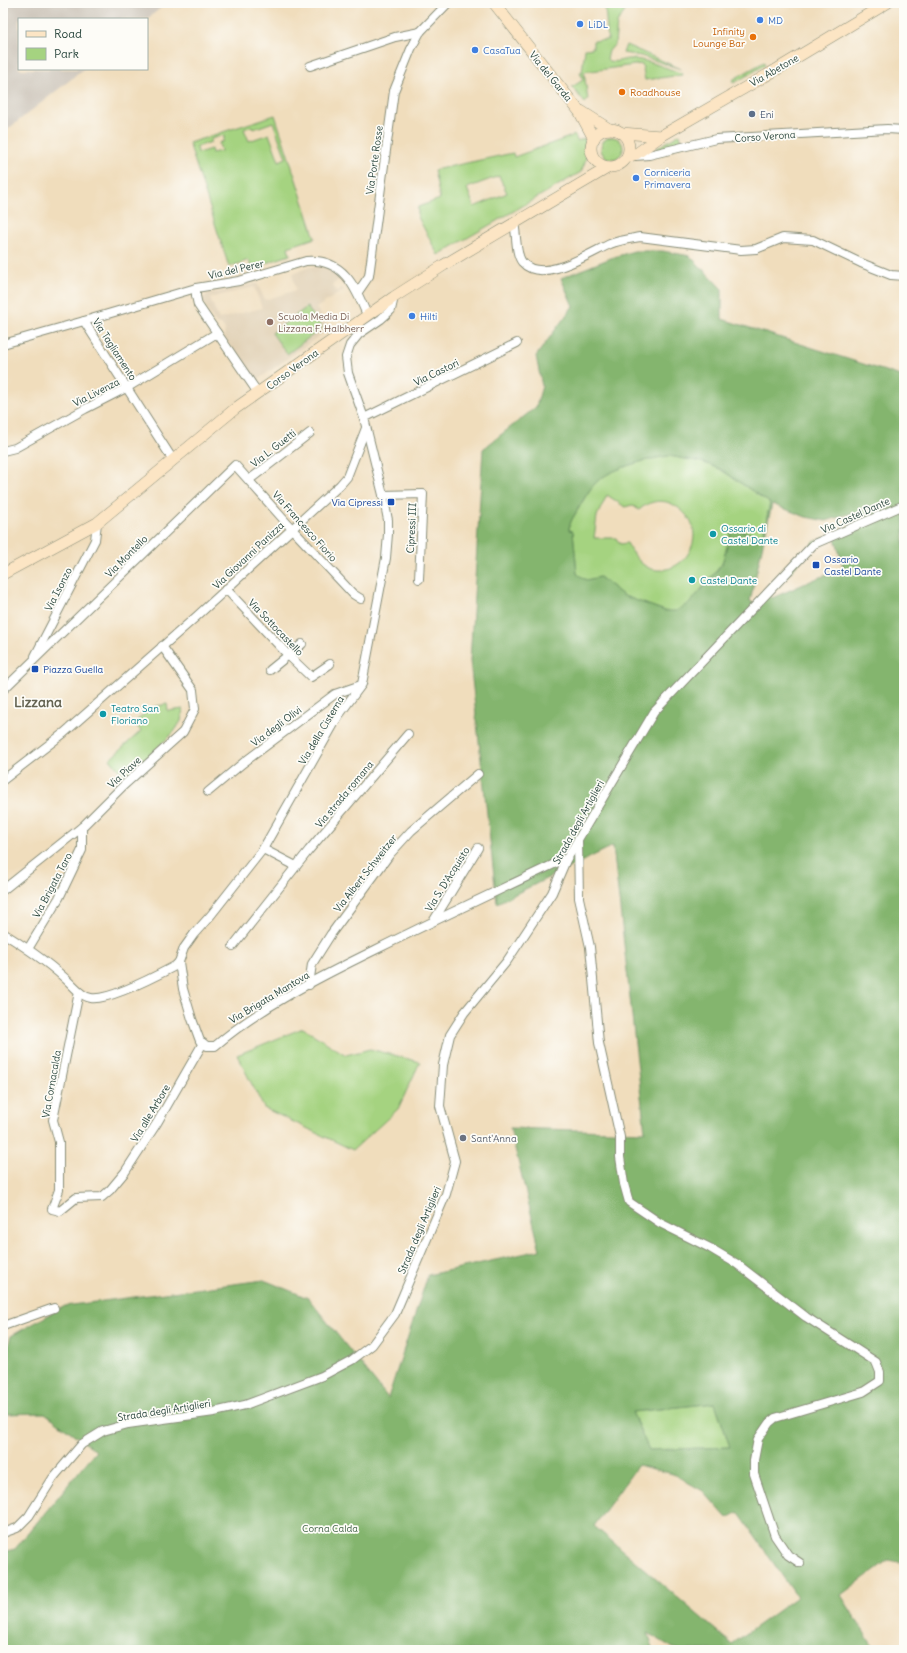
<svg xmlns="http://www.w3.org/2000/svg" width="907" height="1653" font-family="Delius,sans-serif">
<rect width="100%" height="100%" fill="#fdfcf7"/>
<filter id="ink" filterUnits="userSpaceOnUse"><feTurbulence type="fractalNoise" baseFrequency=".025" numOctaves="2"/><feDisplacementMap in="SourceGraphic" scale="8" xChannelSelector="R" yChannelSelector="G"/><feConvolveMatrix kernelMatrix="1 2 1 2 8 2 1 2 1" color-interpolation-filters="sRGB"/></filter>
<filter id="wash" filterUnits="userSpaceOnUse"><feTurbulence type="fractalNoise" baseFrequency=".012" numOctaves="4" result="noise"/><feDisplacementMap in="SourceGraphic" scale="16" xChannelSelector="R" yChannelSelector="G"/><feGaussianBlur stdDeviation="0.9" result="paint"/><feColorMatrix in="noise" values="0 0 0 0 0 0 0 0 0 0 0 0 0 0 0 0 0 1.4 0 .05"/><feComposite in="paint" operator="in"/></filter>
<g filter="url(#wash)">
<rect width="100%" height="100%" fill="#f0ddbc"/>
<!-- built -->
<path fill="#e0cfb2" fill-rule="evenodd" d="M322 266 337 274 341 278 332 285 337 291 342 288 344 290 316 308 330 328 256 381 224 337 225 329 221 324H216L204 304 203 299 207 294 235 289 257 283 265 300 296 290 292 274 309 267ZM254 287 262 308 219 319 210 298Z"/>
<!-- industrial -->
<path fill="#cbc3b8" d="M3 3H167L147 19H19V69H84L3 133Z"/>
<!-- green -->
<g fill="#a5d380" stroke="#62885a" fill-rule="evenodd">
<path d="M609 3 625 6 627 8 617 23 615 44 609 51 607 59 609 61C618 63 625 58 633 59 649 60 666 68 681 73L682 75 645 80 642 64 584 72 588 100 585 103 572 87 583 80 580 72H582L585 49 593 48V41L608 40 605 8H609Z"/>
<path d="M626 45 681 69 641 56 623 53Z"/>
<path d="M764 62 765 65 734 83 732 80Z"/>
<path d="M275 115 315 238 288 247 290 255 251 268 249 260 229 267 189 143ZM273 122 286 158 279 161 269 134 249 141 244 129 253 126 254 129ZM224 135V141L219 143 221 151 212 153 211 149 198 153 197 147 211 142V139Z"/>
<path d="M680 134 683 145 655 150 657 148Z"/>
<path d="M575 135 577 141 585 138 586 159 581 172 438 255 418 217V207L440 199 434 170 513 153 514 157ZM499 176 507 193 474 207 467 188Z"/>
<circle cx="612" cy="148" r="11"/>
<path d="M307 307 322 328 287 354 272 333Z"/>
<path d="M669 456 702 462 720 469 770 503 763 536 732 530 722 564 691 602 676 612 665 611 624 596 600 577 586 580 577 574 573 532 569 530C569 522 575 515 579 508 584 499 591 486 599 480 612 468 651 458 669 456ZM607 495 625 507 632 505 639 510C648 502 658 499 670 503 677 506 682 510 687 516 708 543 677 579 649 568 638 563 633 553 627 543L620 544 616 538H594L597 516Z"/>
<path d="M167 704 168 711 183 709 181 721 174 732 125 778 110 759 141 731 134 723 152 707Z"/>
<path d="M303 1028 346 1055 370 1049 420 1062 398 1109 353 1150 264 1108 237 1055Z"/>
<path d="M715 1403 730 1447 649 1450 632 1412Z"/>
</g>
<!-- forest -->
<path fill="#84b56e" stroke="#527951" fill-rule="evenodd" d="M634 251H663L690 256 722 289V319L904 377V1563L888 1560 841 1595 875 1650H680L673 1648 648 1633 654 1650H3V1552L15 1549 96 1451 45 1413 3 1414V1365L11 1336 65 1306 264 1280 308 1298 388 1398 428 1275 540 1250 510 1128 645 1132 613 846 497 903 470 661 483 449 536 407 542 386 536 356 573 306 561 278 611 258ZM669 456 702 462 720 469 770 503 763 536 732 529 722 564 691 602 676 611H665L624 596 600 577 586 580 577 574 573 531 569 530C569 522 575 515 579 507 584 499 591 486 599 480 613 468 651 458 669 456ZM772 504 806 517 826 521 852 513 856 523 814 542 755 604 750 601ZM835 538 843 566 840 572 820 577 772 598 769 595 815 546ZM715 1403 730 1447 649 1450 632 1412ZM638 1465 673 1474 703 1491 727 1518 738 1512 797 1597 732 1644 594 1526Z"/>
</g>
<g filter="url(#ink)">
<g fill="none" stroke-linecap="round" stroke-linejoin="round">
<defs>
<g id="street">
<path d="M310 66 395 37 420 32"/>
<path d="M634 156 649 155 716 139 887 129 904 130"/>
<path d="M514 223C517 235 515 253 522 262 542 285 590 253 610 244 620 240 630 239 640 237L741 250 756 249 783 238 813 240 861 263 891 275 904 276"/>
<path d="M196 288V296L198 305 258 393"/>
<path d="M358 292 369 276 394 91 411 49 420 32 448 3"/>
<path d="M84 321 196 288 239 281 306 261C343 258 355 286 367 315"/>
<path d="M3 344 84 321 173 460"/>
<path d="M364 418 517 343"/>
<path d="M3 451 15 448 85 409 128 387 217 333"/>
<path d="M249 480 310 433"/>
<path d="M383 495 423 494 419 579"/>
<path d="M226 589 288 655 311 677 330 664"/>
<path d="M35 656 95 540 97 523"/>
<path d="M270 670 302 644"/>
<path d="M3 690 235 465 292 529 353 594 361 599"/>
<path d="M3 780 64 733 197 616 340 485 347 477 366 428"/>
<path d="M208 792 243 763 335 694 361 685"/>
<path d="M578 840 579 898 590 947 599 1043 620 1137V1157L624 1184 629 1202 660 1223 710 1248 737 1264 806 1317 876 1362 880 1372V1381L863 1392 775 1418 769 1423 758 1439 754 1460V1474L775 1536 788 1555 800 1563"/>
<path d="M263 849 296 866"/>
<path d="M3 890 82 827 123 786 183 732 195 709 193 690 162 646"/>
<path d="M434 920 478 848"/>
<path d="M3 933C27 948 51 964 71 984 76 989 83 997 91 998 109 1001 158 975 175 966L179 962 184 948 194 934 211 915 263 849 339 715 362 684 386 558 388 534V520L383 495 364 418 348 373 346 357 350 345 359 334 381 319 391 310 394 297"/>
<path d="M233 946 309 850 408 734"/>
<path d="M28 949 59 898 82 850V827"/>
<path d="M179 962 183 989 192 1019 200 1041 207 1046H215C262 1006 320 977 375 950 439 918 503 888 567 858"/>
<path d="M309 985 312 964 331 934 390 854 411 831 478 774"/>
<path d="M79 992 53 1120 59 1142V1190L52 1209 60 1211 76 1198 102 1197 110 1190 125 1172 157 1123 203 1043"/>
<path d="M3 1326 54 1308"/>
<path d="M3 1533 17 1528 29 1516 53 1478 82 1444 103 1431 128 1424 214 1412 245 1405 322 1376 352 1360 372 1345 395 1314 446 1194 455 1161 440 1106 443 1065 450 1035 464 1013 507 961 552 893 567 858 654 712 814 544 904 505"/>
</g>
<g id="secondary">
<path d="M494 3 579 111 594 139"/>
<path d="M581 111 609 129"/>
<circle cx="610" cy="148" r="19"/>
<path d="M621 133 661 136"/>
<path d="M627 157 636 154 661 136 774 71 887 3"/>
<path d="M3 574 97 523 236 408 394 297 444 265 609 167"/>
</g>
</defs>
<!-- street casing -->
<use href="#street" stroke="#888d78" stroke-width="10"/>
<!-- secondary casing -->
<use href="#secondary" stroke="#888d78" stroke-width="12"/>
<!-- street -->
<use href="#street" stroke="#fff" stroke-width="8"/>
<!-- secondary -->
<use href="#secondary" stroke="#fce5c4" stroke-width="11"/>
</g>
</g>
<!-- markers -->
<g fill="#3f7fe0" stroke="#fdfcf7" stroke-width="1.5">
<circle cx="760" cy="20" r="4"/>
<circle cx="580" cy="24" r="4"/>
<circle cx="475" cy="50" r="4"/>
<circle cx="636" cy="178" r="4"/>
<circle cx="412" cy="316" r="4"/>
</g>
<g fill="#e8710a" stroke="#fdfcf7" stroke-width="1.5">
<circle cx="753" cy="37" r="4"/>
<circle cx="622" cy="92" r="4"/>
</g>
<circle fill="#5c6f8a" stroke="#fdfcf7" stroke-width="1.5" cx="752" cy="114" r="4"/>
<circle fill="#8d6e63" stroke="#fdfcf7" stroke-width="1.5" cx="270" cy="322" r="4"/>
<g fill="#1a4fb4" stroke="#fdfcf7" stroke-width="1.5">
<rect x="387" y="498" width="8" height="8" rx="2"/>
<rect x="812" y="561" width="8" height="8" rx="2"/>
<rect x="31" y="665" width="8" height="8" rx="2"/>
</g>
<g fill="#0f9aa8" stroke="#fdfcf7" stroke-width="1.5">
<circle cx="713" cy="534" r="4"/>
<circle cx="692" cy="580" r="4"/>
<circle cx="103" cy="714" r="4"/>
</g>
<circle fill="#6b7280" stroke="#fdfcf7" stroke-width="1.5" cx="463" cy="1138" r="4"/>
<g text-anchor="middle" stroke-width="3.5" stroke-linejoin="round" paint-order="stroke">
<!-- shop labels -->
<g font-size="10" fill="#366cbe" stroke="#fdfcf7" text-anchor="start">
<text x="768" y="24">MD</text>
<text x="588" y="28">LiDL</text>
<text x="483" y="54">CasaTua</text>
<text x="644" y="176">Corniceria<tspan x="644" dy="12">Primavera</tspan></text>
<text x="420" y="320">Hilti</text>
</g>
<!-- food labels -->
<g font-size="10" fill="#c56008" stroke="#fdfcf7" text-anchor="end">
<text x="745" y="35">Infinity<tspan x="745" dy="12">Lounge Bar</tspan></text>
<text x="630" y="96" text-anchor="start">Roadhouse</text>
</g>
<!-- street labels -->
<g font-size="10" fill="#1f3d34" stroke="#fdfcf7">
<text transform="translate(774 70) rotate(-30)" y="4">Via Abetone</text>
<text transform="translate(551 76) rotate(51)" y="4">Via del Garda</text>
<text transform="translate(765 136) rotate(-4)" y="4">Corso Verona</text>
<text transform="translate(374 160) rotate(-82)" y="4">Via Porte Rosse</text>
<text transform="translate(236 269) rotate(-13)" y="4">Via del Perer</text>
<text transform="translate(115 349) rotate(57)" y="4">Via Tagliamento</text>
<text transform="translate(292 369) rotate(-36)" y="4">Corso Verona</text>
<text transform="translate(436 372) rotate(-26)" y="4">Via Castori</text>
<text transform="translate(96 392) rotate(-27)" y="4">Via Livenza</text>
<text transform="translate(273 448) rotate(-38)" y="4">Via L. Guetti</text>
<text transform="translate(855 515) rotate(-24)" y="4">Via Castel Dante</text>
<text transform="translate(305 526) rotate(48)" y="4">Via Francesco Fiorio</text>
<text transform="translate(411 528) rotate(-87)" y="4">Cipressi III</text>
<text transform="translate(248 555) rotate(-43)" y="4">Via Giovanni Panizza</text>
<text transform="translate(126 556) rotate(-45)" y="4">Via Montello</text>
<text transform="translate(58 589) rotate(-63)" y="4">Via Isonzo</text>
<text transform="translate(276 627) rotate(46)" y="4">Via Sottocastello</text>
<text transform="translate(276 726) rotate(-37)" y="4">Via degli Olivi</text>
<text transform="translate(321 730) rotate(-59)" y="4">Via della Cisterna</text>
<text transform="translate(124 772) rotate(-43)" y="4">Via Piave</text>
<text transform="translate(344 794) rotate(-50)" y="4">Via strada romana</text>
<text transform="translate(578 822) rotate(-61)" y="4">Strada degli Artiglieri</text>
<text transform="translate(365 873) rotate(-52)" y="4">Via Albert Schweitzer</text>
<text transform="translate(447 879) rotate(-58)" y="4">Via S. D'Acquisto</text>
<text transform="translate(52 885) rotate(-62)" y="4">Via Brigata Taro</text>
<text transform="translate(269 997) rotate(-31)" y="4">Via Brigata Mantova</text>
<text transform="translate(51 1084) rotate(-80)" y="4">Via Cornacalda</text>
<text transform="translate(150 1113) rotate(-59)" y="4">Via alle Arbore</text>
<text transform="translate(419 1230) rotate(-67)" y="4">Strada degli Artiglieri</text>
<text transform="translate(164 1410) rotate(-9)" y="4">Strada degli Artiglieri</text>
</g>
<!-- service labels -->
<g font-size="10" fill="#4e5e75" stroke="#fdfcf7" text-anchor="start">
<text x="760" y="118">Eni</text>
</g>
<!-- education labels -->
<g font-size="10" fill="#785e54" stroke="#fdfcf7" text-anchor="start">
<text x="278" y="320">Scuola Media Di<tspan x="278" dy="12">Lizzana F. Halbherr</tspan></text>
</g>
<!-- transit labels -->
<g font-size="10" fill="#164399" stroke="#fdfcf7" text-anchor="start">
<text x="383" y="506" text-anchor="end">Via Cipressi</text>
<text x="824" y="563">Ossario<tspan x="824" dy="12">Castel Dante</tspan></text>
<text x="43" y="673">Piazza Guella</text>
</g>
<!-- culture labels -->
<g font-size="10" fill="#0d838f" stroke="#fdfcf7" text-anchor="start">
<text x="721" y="532">Ossario di<tspan x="721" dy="12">Castel Dante</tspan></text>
<text x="700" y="584">Castel Dante</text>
<text x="111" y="712">Teatro San<tspan x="111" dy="12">Floriano</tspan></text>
</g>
<!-- worship labels -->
<g font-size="10" fill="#5b616d" stroke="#fdfcf7" text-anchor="start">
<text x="471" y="1142">Sant'Anna</text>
</g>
<!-- park labels -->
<g font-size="10" fill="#406247" stroke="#fdfcf7">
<text x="330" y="1532">Corna Calda</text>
</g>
<!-- district labels -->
<g font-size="14" font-weight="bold" fill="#656453" stroke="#fdfcf7">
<text x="38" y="707">Lizzana</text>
</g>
</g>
<!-- margin -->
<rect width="907" height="1653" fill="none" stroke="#fdfcf7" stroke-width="16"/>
<!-- legend -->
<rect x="18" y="18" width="130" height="52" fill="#fdfcf7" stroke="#a4b0a9"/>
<rect x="26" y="31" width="20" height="6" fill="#fce5c4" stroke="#a4b0a9"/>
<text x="54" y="38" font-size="12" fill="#1f3d34">Road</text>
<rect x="26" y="48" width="20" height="12" fill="#a5d380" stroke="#a4b0a9"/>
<text x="54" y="58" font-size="12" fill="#1f3d34">Park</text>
</svg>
